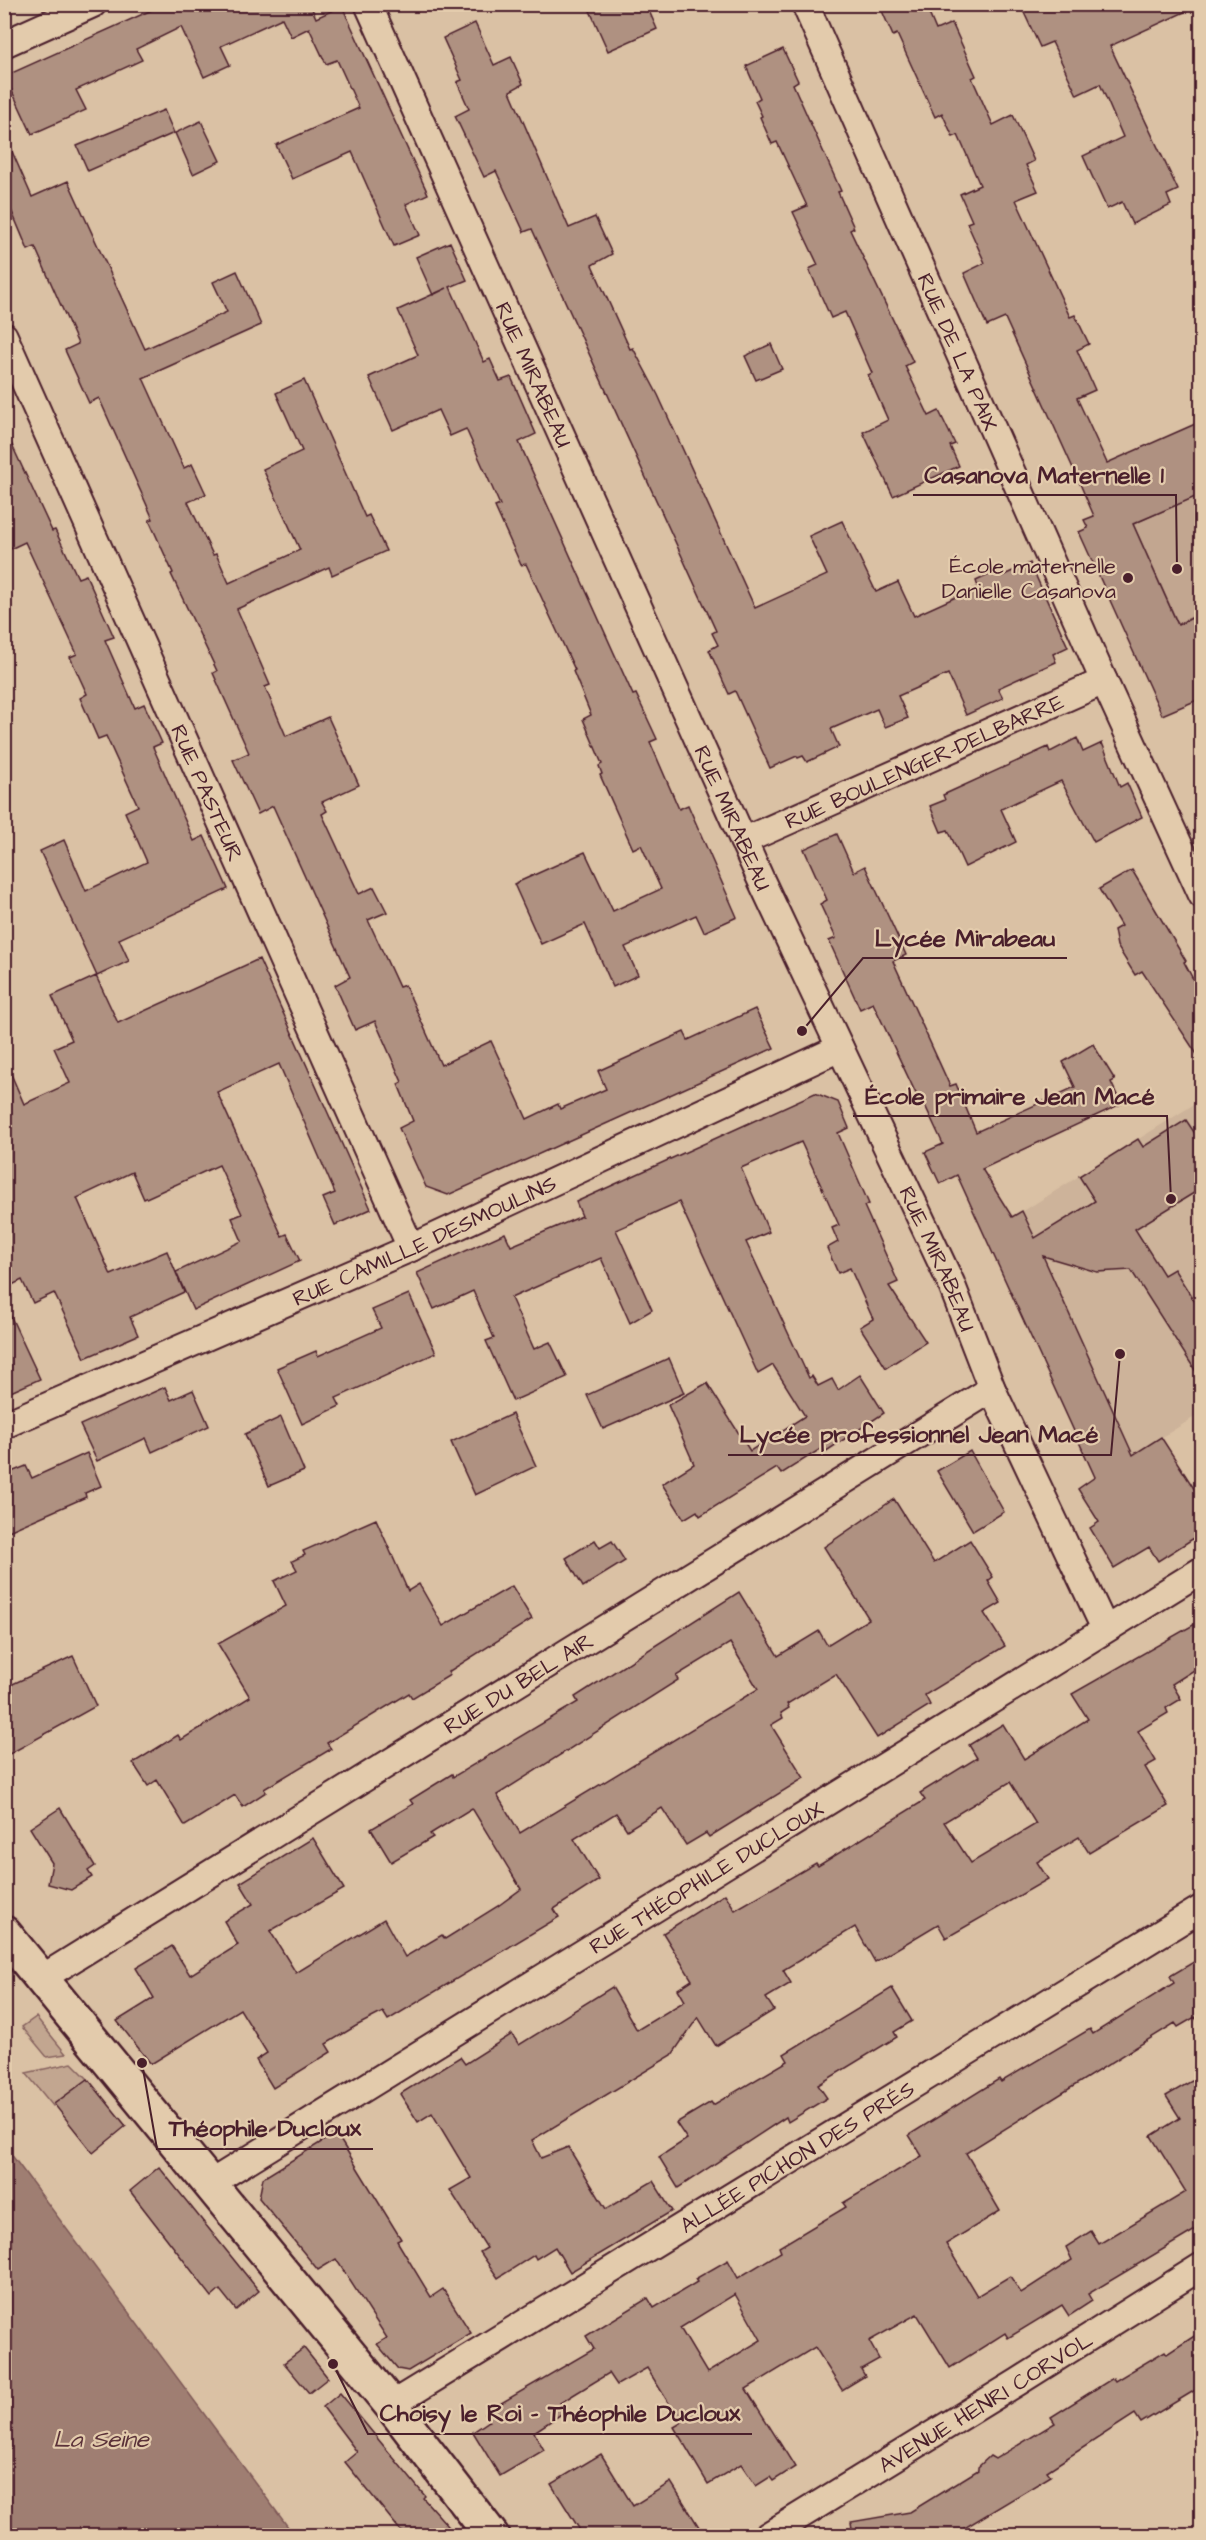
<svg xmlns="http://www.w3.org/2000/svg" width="1206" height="2540" font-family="'Architects Daughter',sans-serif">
<rect width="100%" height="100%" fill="#dac1a4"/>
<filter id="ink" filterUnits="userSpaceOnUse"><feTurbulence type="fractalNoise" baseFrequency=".0167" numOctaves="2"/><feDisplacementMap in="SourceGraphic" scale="12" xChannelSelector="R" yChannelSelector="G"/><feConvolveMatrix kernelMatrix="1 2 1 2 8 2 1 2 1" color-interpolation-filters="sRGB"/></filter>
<g filter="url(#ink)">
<!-- built -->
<path fill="#cdb39a" d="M1201 1100V1413L1095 1479 985 1235Z"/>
<!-- green -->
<g fill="#c2a690" stroke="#86625e" stroke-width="1.5">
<path d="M1201 494V613L1178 624 1133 524Z"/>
<path d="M36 2017 66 2054 47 2057 22 2027Z"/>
<path d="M72 2063 88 2079 53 2106 26 2073Z"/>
</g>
<!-- water -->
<path fill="#9f7e72" stroke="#7d5856" stroke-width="1.5" d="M4 2146H5L294 2535H5Z"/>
<!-- building -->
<g fill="#af9181" stroke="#4a1f2b" stroke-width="1.5" fill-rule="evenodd">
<path d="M165 4H310L316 18 342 6 428 194 406 204 420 235 394 246 352 152 292 179 276 145 359 108 337 60 326 64 309 28 291 37 282 18 221 46 230 65 204 77 181 27 136 49 142 60 76 90 86 110 32 134 5 76Z"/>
<path d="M587 4H646L657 29 608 51Z"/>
<path d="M879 4H925L936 30 952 23 976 76 972 78 993 125 1013 115 1034 161 1026 165 1038 191 1016 200 1070 317 1075 315 1089 344 1077 350 1095 390 1077 398 1107 463 1202 421V494L1133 524 1178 625 1202 613V698L1162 715 1079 532 1088 528 1084 520 1094 516 1077 477 1005 318 987 326 964 273 985 263 967 223 972 221 960 194 980 185 958 135 953 137 942 113 935 117 897 34 893 36Z"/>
<path d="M1020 4H1202L1110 46 1178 190 1167 195 1171 205 1132 224 1122 202 1107 209 1083 156 1123 137 1100 84 1077 95 1052 42 1040 47Z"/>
<path d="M475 23 494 65 511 57 523 84 510 91 569 228 595 217 612 254 592 265 630 349 633 348 658 395 755 608 827 575 809 536 842 521 876 592 898 582 914 616 978 587 976 581 999 570 1002 576 1030 563 1068 647 1053 654 1056 662 998 688 1003 698 966 715 948 674 898 696 908 718 885 727 877 709 831 729 839 747 807 762 803 756 798 758 797 756 770 768 735 691 729 694 709 650 718 645 712 633 716 631 532 229 524 232 496 171 484 177 455 116 469 109 457 82 462 80 443 38Z"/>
<path d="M783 49 798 81 793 84 841 191 838 192 854 228 850 230 913 362 905 366 929 416 939 411 955 444 950 446 959 466 893 496 863 432 888 420 868 375 872 373 845 312 831 318 809 269 818 265 793 212 807 206 777 142 772 144 760 117 762 116 755 101 760 98 746 66Z"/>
<path d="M164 110 174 133 88 171 77 146Z"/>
<path d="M201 121 220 161 193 174 175 133Z"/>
<path d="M7 140 32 197 68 181 145 349 227 312 213 282 237 271 261 325 143 378 184 468 192 464 206 494 188 502 213 555 216 554 229 583 300 550 263 469 302 451 276 393 304 380 365 517 369 515 386 551 332 575 329 567 237 609 270 685 265 687 286 736 328 717 359 785 322 802 327 811 322 814 359 894 374 887 387 912 368 920 399 987 405 985 441 1065 491 1041 527 1119 558 1104 560 1109 606 1089 598 1071 684 1032 688 1040 755 1009 774 1048 448 1195 426 1187 399 1128 413 1121 398 1084 402 1082 375 1021 355 1030 335 985 350 977 273 806 258 814 233 760 249 753 213 673 217 671 171 574 173 573 149 520 153 519 99 398 89 403 65 350 78 344 35 247 28 250 4 193V141Z"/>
<path d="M450 242 467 280 450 287 484 362 490 359 500 381 511 377 536 434 519 442 633 695 636 694 657 739 650 742 679 809 688 805 737 917 704 932 696 915 625 947 638 975 613 987 585 924 541 944 514 884 585 852 613 911 661 889 641 845 633 849 600 775 602 774 599 766 602 764 583 719 591 715 573 671 575 670 526 564 521 565 495 507 500 505 466 429 450 436 438 410 393 430 369 377 418 355 398 310 447 288 433 295 416 257Z"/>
<path d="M771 344 782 369 756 380 745 356Z"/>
<path d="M4 428 52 531 55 530 78 578 86 575 114 637 105 640 135 708 144 704 162 743 153 747 194 841 204 836 228 889 119 939 129 961 97 976 40 851 64 840 86 891 147 862 125 812 138 806 106 736 98 739 80 698 87 694 70 657 77 654 25 542 4 552Z"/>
<path d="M1077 738 1083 752 1102 743 1120 787 1127 783 1142 817 1094 842 1061 781 1001 809 1016 842 965 867 948 830 941 832 930 806 945 800 943 795 1048 747 1050 752Z"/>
<path d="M837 834 854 872 865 866 906 955 893 961 950 1086 956 1084 976 1132 1075 1087 1063 1062 1093 1044 1115 1080 1111 1082 1121 1104 982 1169 1012 1217 1022 1211 1035 1238 1095 1201 1079 1176 1138 1139 1143 1147 1186 1120 1202 1144V1188L1135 1229 1164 1275 1174 1269 1202 1313V1381L1131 1270 1097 1272 1043 1256 1133 1455 1161 1437 1202 1501V1533L1158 1561 1149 1547 1114 1568 1090 1528 1099 1522 1078 1489 1095 1477 957 1175 940 1184 925 1152 943 1144 922 1099 919 1100 873 1003 860 1009 829 941 836 938 820 904 827 900 804 849Z"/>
<path d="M1132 870 1186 961 1184 962 1202 996V1062L1142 971 1135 975 1117 946 1114 930 1121 926 1099 889Z"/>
<path d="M259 959 371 1209 335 1225 323 1198 335 1193 279 1064 217 1092 282 1236 287 1234 300 1261 193 1310 176 1272 242 1241 232 1218 242 1214 219 1165 144 1199 132 1172 77 1198 111 1275 167 1251 184 1292 130 1317 138 1335 85 1358 54 1293 33 1303 22 1280 12 1285 4 1268V1058L24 1104 70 1083 54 1048 72 1040 52 996 96 976 118 1023Z"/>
<path d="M815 1093 838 1102 849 1128 838 1133 869 1204 864 1206 898 1282 889 1286 926 1342 886 1368 860 1327 873 1319 850 1268 838 1273 827 1248 838 1242 832 1228 839 1225 801 1142 741 1168 769 1232 746 1242 809 1378 812 1376 818 1386 832 1379 838 1390 860 1375 884 1413 825 1452 822 1448 781 1474 777 1468 700 1516 697 1511 684 1519 662 1484 694 1464 668 1405 707 1383 750 1451 805 1416 773 1365 758 1374 679 1202 616 1230 652 1310 630 1323 601 1258 511 1298 534 1349 550 1342 567 1377 513 1401 486 1341 494 1338 473 1291 434 1309 417 1273 505 1233 511 1246 582 1216 576 1202Z"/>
<path d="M409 1294 436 1353 336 1398 340 1406 302 1424 277 1368 316 1351 318 1356 381 1328 372 1310Z"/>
<path d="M4 1302 40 1379 4 1395Z"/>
<path d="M669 1358 684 1393 603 1429 587 1395Z"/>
<path d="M165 1387 171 1400 193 1390 209 1426 152 1452 146 1438 97 1461 80 1425Z"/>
<path d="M512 1414 536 1466 475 1495 451 1442Z"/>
<path d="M281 1417 304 1471 269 1486 245 1434Z"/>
<path d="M970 1451 1004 1512 973 1531 937 1471Z"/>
<path d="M87 1453 101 1486 85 1493 86 1497 4 1533V1475L26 1466 32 1478Z"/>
<path d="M894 1499 934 1563 970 1540 993 1577 988 1581 1001 1603 984 1613 1005 1646 925 1695 930 1705 877 1738 836 1674 787 1704 789 1708 781 1713 783 1718 771 1725 804 1778 709 1837 706 1833 686 1845 662 1808 627 1830 616 1813 574 1839 599 1880 554 1909 559 1917 388 2020 383 2012 356 2026 326 2044 331 2052 273 2088 256 2060 267 2053 240 2009 151 2064 117 2021 154 1998 136 1968 172 1946 190 1975 238 1945 224 1921 253 1904 240 1883 313 1838 344 1889 270 1931 296 1973 384 1919 405 1957 442 1935 445 1939 498 1906 521 1889 472 1808 430 1834 433 1837 391 1862 371 1829 413 1804 410 1800 452 1774 453 1777 578 1702 575 1697 739 1592 778 1656 819 1631 827 1645 869 1619 824 1547ZM730 1643 758 1689 520 1833 497 1795 678 1680 676 1676Z"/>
<path d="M376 1519 408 1591 419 1584 443 1626 512 1586 532 1619 448 1672 450 1675 412 1698 409 1693 327 1743 331 1749 264 1789 266 1792 243 1807 235 1795 185 1826 157 1780 148 1786 133 1763 178 1735 181 1740 250 1697 218 1644 286 1606 274 1581 297 1570 292 1561 305 1555 303 1551Z"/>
<path d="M595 1540 600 1548 612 1541 625 1561 583 1587 566 1558Z"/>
<path d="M1202 1620V1665L1172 1684 1181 1699 1166 1708 1168 1713 1138 1731 1156 1761 1145 1767 1168 1806 1089 1853 1079 1837 1037 1862 1048 1879 946 1938 938 1924 875 1962 855 1927 783 1970 791 1983 766 1998 774 2010 716 2046 698 2017 672 2055 532 2140 541 2158 568 2147 606 2209 653 2181 672 2211 570 2272 555 2247 536 2259 534 2255 498 2278 480 2252 487 2248 450 2190 471 2178 432 2113 418 2122 400 2094 460 2057 465 2064 512 2034 519 2045 612 1987 637 2030 685 2001 678 1989 692 1980 663 1933 725 1894 735 1910 816 1863 818 1866 925 1800 920 1793 977 1758 969 1745 1003 1724 1024 1759 1088 1719 1072 1694ZM1010 1782 1036 1824 971 1863 944 1822Z"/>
<path d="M73 1656 96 1706 4 1757V1688Z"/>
<path d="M60 1808 95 1866 88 1871 92 1877 71 1890 48 1884 52 1863 30 1828Z"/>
<path d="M1202 1957V2028L1195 2017 1178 2027 1175 2023 966 2153 1000 2211 946 2244 977 2296 1010 2276 1021 2293 1072 2260 1066 2247 1091 2231 1099 2244 1186 2192 1151 2136 1180 2118 1166 2096 1202 2075V2226L1088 2294 1092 2301 1069 2316 1062 2305 1008 2338 1005 2333 950 2368 917 2314 869 2341 879 2359 861 2369 865 2376 842 2390 815 2347 746 2389 795 2467 773 2481 770 2477 756 2486 741 2464 708 2484 674 2427 681 2423 647 2368 617 2385 609 2373 560 2403 566 2411 534 2432 544 2450 500 2476 473 2432 489 2421 484 2413 594 2349 586 2336 648 2298 654 2308 697 2282 695 2279 728 2260 738 2278 781 2252 779 2247 846 2207 843 2203 922 2156 909 2135 999 2079 1001 2082 1090 2029 1093 2034 1174 1983 1170 1976ZM735 2294 761 2340 707 2373 680 2328Z"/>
<path d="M892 1988 912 2021 894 2032 897 2037 818 2085 827 2098 788 2122 786 2117 678 2188 659 2157 687 2139 676 2123 711 2102 713 2105 788 2061 784 2054Z"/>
<path d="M88 2079 126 2126 93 2153 54 2104Z"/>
<path d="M336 2133 401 2239 397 2241 431 2297 443 2289 471 2333 408 2371 398 2369 377 2344 387 2338 336 2259 318 2270 259 2198 263 2178Z"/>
<path d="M159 2167 259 2291 236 2310 220 2290 212 2297 130 2191Z"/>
<path d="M1202 2331V2386L1141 2423 1135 2414 1047 2471 1051 2476 953 2535H853L851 2522 910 2512 978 2470V2467L990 2456 995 2459 1055 2423 1051 2417 1113 2378 1115 2381 1165 2351 1167 2354Z"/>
<path d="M304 2348 328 2378 309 2393 284 2363Z"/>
<path d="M340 2393 425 2496 423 2498 456 2535H404L345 2462 357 2452 323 2407Z"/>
<path d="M601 2454 633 2506 671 2482 704 2535H583L551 2484Z"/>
</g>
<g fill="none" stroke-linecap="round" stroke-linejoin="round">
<defs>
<g id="street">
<path id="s1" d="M368 4 761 880 951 1283 992 1389 1105 1629"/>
<path id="s2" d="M805 4 1104 681 1202 895"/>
<path d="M4 44 93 4"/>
<path id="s3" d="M4 336 411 1248"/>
<path id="s4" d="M743 841 1104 681"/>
<path id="s5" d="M4 1425 411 1248 840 1048"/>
<path id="s6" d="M42 1978 992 1389"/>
<path id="s7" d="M211 2183 1202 1570"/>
<path id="s8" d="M391 2405 1202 1908"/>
<path id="s9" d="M767 2536 1018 2382 1202 2266"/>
</g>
<path id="secondary" d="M4 1933 391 2405 492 2536"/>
</defs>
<!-- street casing -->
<use href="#street" stroke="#4a1f2b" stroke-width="30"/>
<!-- secondary casing -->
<use href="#secondary" stroke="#4a1f2b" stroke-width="38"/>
<!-- street -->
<use href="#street" stroke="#e3cbac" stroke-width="26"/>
<!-- secondary -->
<use href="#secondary" stroke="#e3cbac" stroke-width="33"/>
</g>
</g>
<!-- markers -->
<circle fill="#4a1f2b" stroke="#e3cbac" stroke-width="2" cx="1128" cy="578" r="6"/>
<g text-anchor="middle" stroke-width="4.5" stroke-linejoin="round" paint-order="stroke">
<!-- street labels -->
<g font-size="22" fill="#4a1f2b" stroke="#e3cbac">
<text dy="8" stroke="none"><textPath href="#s2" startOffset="380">RUE DE LA PAIX</textPath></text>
<text dy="8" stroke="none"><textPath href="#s1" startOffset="406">RUE MIRABEAU</textPath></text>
<text dy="8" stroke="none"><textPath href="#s4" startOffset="198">RUE BOULENGER-DELBARRE</textPath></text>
<text dy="8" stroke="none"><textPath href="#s3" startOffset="500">RUE PASTEUR</textPath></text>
<text dy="8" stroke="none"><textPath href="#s1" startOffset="892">RUE MIRABEAU</textPath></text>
<text dy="8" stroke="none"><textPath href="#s5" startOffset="459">RUE CAMILLE DESMOULINS</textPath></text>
<text dy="8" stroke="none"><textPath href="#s1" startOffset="1378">RUE MIRABEAU</textPath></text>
<text dy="8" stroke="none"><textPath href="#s6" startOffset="560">RUE DU BEL AIR</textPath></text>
<text dy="8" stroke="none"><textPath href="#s7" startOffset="582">RUE THÉOPHILE DUCLOUX</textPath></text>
<text dy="8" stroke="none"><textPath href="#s8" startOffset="476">ALLÉE PICHON DES PRÉS</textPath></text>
<text dy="8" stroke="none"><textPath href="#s9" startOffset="256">AVENUE HENRI CORVOL</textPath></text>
</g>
<!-- poi labels -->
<g font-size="22" fill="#4a1f2b" stroke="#e3cbac" text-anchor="end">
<text x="1116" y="573">École maternelle<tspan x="1116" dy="25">Danielle Casanova</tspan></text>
</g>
<!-- water labels -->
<g font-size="24" font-style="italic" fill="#5b3239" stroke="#e3cbac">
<text x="101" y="2447">La Seine</text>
</g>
</g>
<!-- callouts -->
<path fill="none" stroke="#4a1f2b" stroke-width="2" d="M1177 569L1176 495H913M802 1031L863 958H1067M1171 1199L1167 1116H853M1120 1354L1111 1455H728M142 2063L157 2149H373M333 2364L368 2434H752"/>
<g fill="#4a1f2b" stroke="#e3cbac" stroke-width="2">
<circle cx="1177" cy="569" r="6"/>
<circle cx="802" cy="1031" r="6"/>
<circle cx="1171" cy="1199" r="6"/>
<circle cx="1120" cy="1354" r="6"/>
<circle cx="142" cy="2063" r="6"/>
<circle cx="333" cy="2364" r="6"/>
</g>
<g font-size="24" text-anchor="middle" font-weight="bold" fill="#4a1f2b" stroke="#e3cbac" stroke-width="4.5" stroke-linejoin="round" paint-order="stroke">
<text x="1044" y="483">Casanova Maternelle 1</text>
<text x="965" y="946">Lycée Mirabeau</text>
<text x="1010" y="1104">École primaire Jean Macé</text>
<text x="919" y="1442">Lycée professionnel Jean Macé</text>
<text x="265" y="2136">Théophile Ducloux</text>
<text x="560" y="2421">Choisy le Roi - Théophile Ducloux</text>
</g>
<!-- margin -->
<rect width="1206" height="2540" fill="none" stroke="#e3cbac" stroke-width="24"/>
<rect x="12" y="12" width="1182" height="2516" fill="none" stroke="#4a1f2b" stroke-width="2" filter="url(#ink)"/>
</svg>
